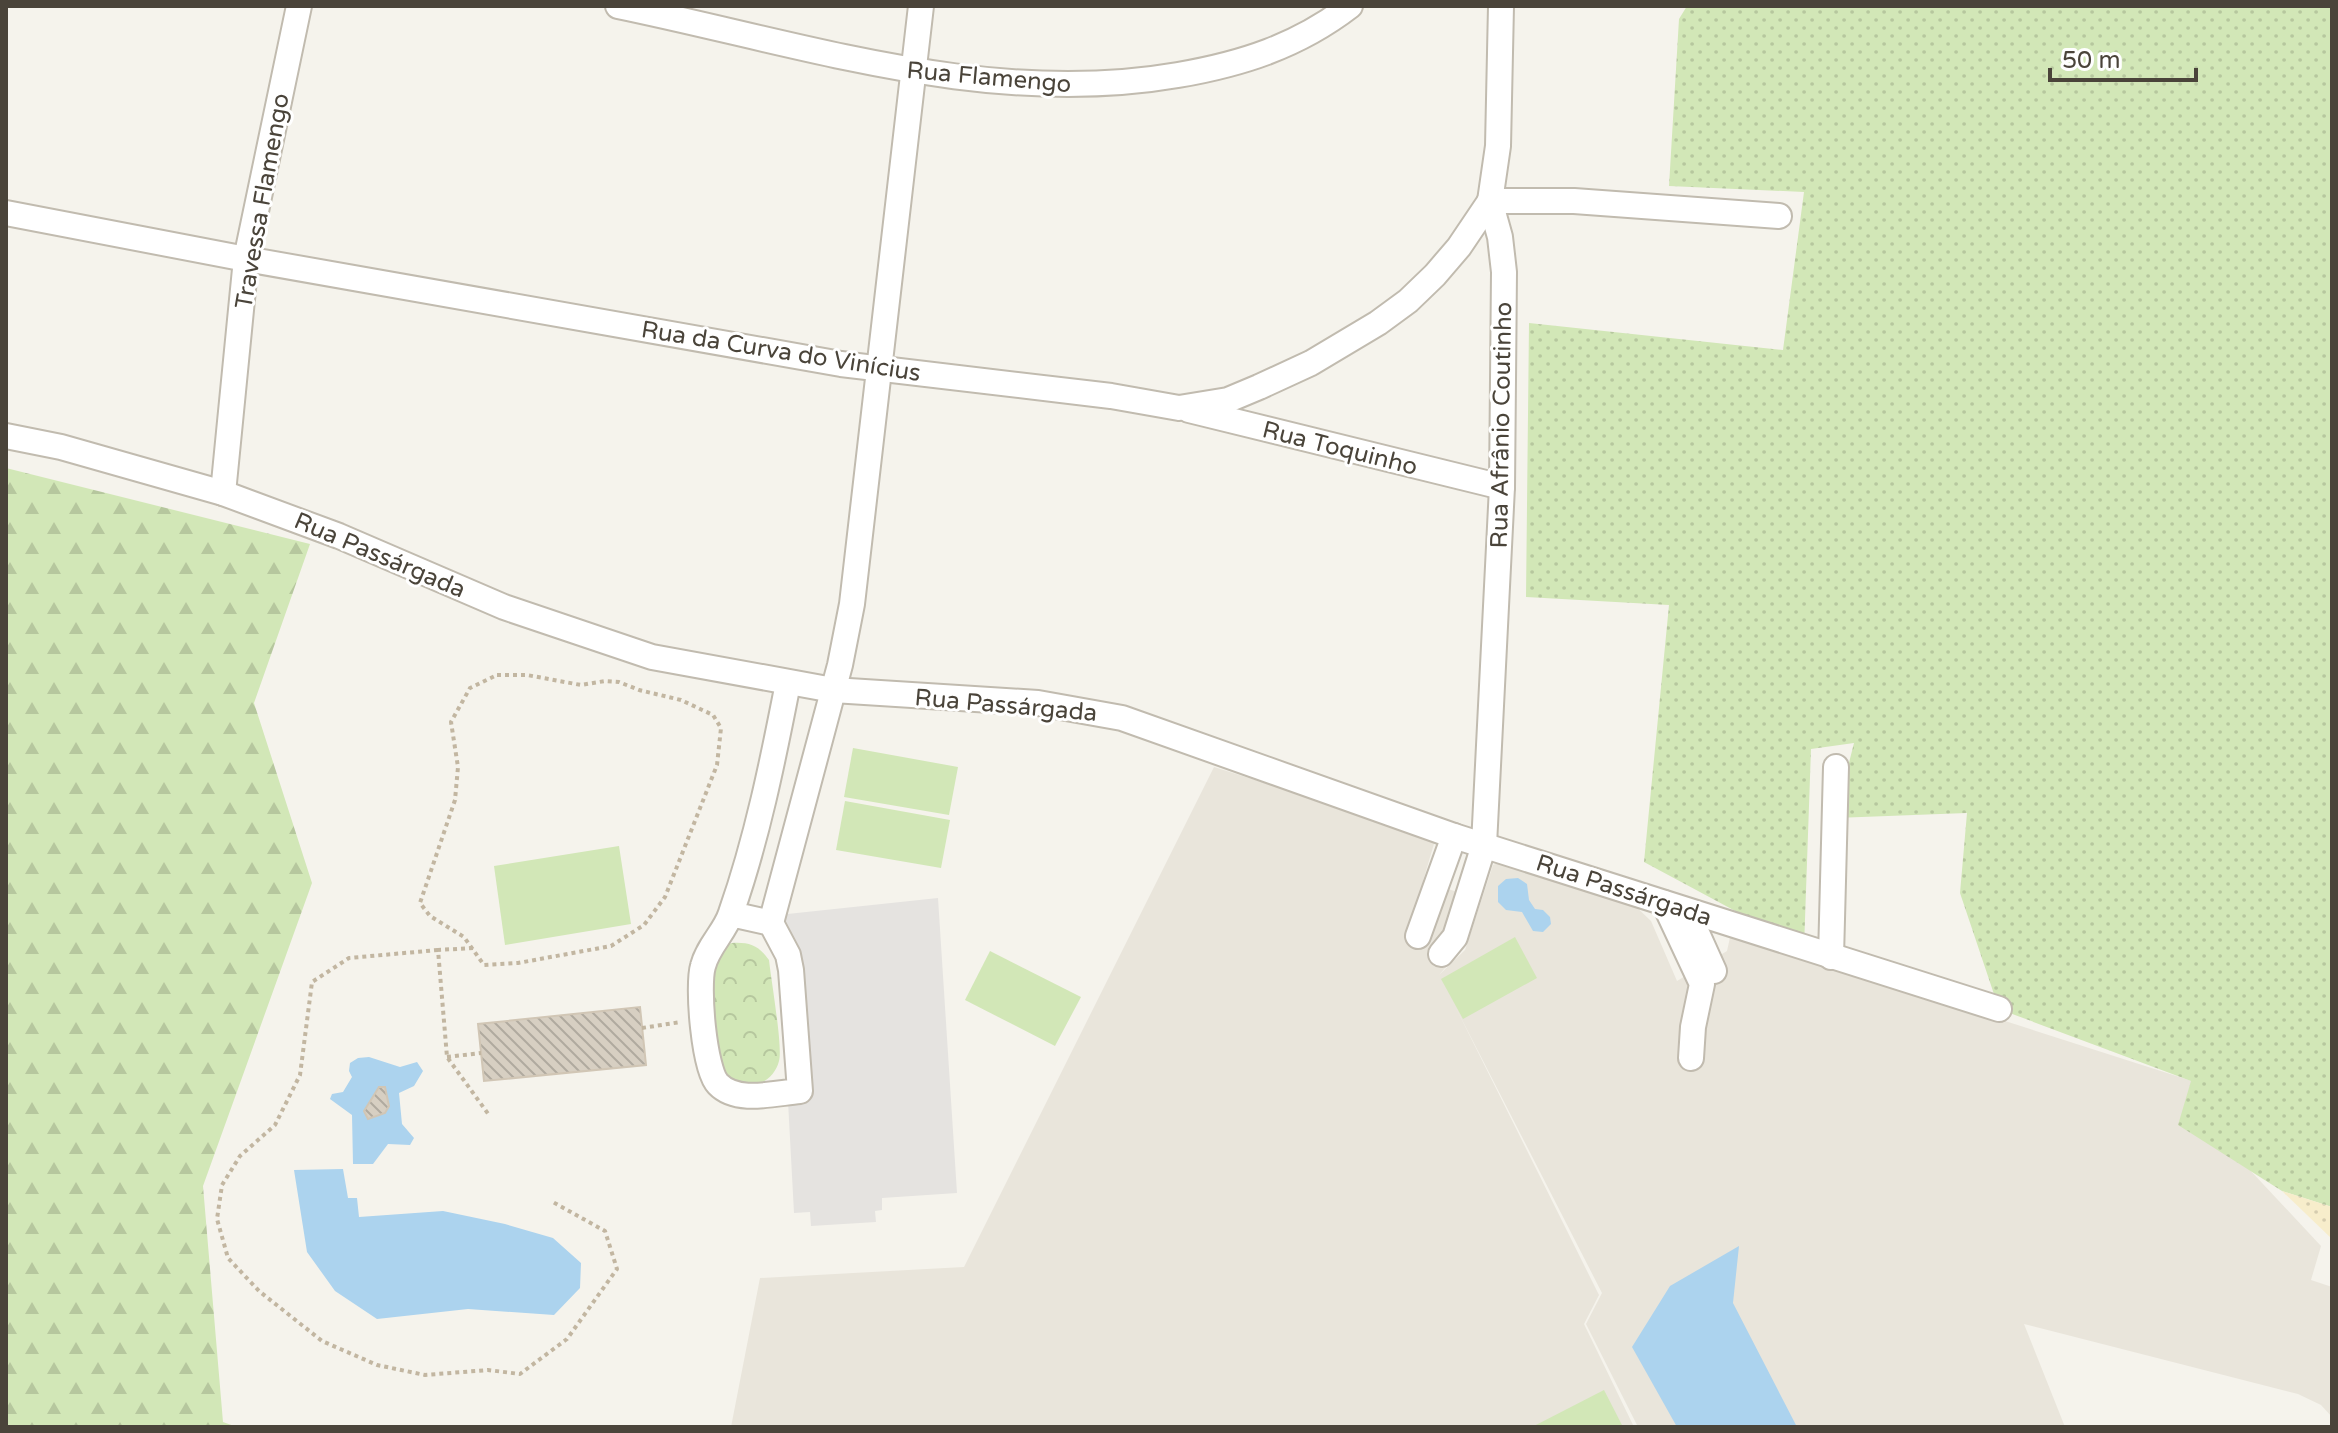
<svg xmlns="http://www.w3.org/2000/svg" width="2338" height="1433" font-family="'Varela Round',sans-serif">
<defs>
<pattern id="grass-dots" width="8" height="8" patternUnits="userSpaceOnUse" patternTransform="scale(2)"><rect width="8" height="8" fill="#d2e7b7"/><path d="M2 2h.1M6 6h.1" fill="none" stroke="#b6c79e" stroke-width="1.8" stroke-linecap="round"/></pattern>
<pattern id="forest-firs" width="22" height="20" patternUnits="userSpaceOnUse" patternTransform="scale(2)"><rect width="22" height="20" fill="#d2e7b7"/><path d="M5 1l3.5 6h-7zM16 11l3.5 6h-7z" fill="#b6c79e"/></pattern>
<pattern id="sand-dots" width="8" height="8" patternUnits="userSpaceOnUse" patternTransform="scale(2)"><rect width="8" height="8" fill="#f7edcb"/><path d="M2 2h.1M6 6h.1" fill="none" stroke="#d5ccaf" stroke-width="1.8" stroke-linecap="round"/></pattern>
<pattern id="park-crowns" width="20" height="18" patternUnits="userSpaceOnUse" patternTransform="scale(2)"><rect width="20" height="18" fill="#d2e7b7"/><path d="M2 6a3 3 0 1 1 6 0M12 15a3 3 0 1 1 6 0" fill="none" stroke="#b6c79e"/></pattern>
<pattern id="building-back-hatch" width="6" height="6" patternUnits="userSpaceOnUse" patternTransform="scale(2)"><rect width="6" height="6" fill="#d7cfc2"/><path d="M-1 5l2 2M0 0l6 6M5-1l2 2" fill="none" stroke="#b0aa9f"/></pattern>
</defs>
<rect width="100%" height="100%" fill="#f5f3ec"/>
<!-- residential -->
<path fill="#e9e5db" d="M1214 767 1436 837 1423 881 1479 899 1462 948 1439 975 1465 950 1493 865 1503 861 1629 900 1651 921 1677 981 1727 951 1731 933 2192 1081 2220 1138 2321 1246 2311 1280 2332 1287V1417L2321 1405 2298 1394 2024 1324 2065 1427H1638L1586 1324 1602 1293 1456 1008 1599 1295 1584 1324 1634 1427H731L760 1278 964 1267Z"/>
<!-- grass -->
<path fill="url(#grass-dots)" d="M1687 6H2332V1207L2282 1191 2178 1125 2191 1081 1999 1009 1960 893 1967 813 1835 818 1854 743 1811 749 1804 948 1644 862 1669 605 1526 597 1529 323 1783 350 1804 192 1669 186 1679 19Z"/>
<!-- forest -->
<path fill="url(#forest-firs)" d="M6 468 310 544 254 703 312 883 203 1186 223 1422 237 1427H6Z"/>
<!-- sand -->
<path fill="url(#sand-dots)" d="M2282 1191 2332 1207V1239Z"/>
<!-- park -->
<path fill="url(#park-crowns)" d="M732 943C750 942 759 946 769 960 771 979 783 1048 779 1061 775 1077 762 1084 747 1090L713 1073 709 958 718 948Z"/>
<!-- pitch -->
<g fill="#d2e7b7">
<path d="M853 748 958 767 949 815 844 797Z"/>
<path d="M845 801 950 820 941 868 836 850Z"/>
<path d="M619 846 631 924 505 945 494 866Z"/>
<path d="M1515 937 1537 978 1463 1019 1441 979Z"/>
<path d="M990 951 1081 997 1055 1046 965 1000Z"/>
<path d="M1604 1390 1623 1427H1532Z"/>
</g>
<!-- parking -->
<path fill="#e5e3e0" d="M938 898 957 1193 882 1198V1210L875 1211 876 1222 811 1226 810 1212 794 1213 778 915Z"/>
<!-- water -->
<g fill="#acd3ee" fill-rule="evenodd">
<path d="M1518 878 1527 884 1529 900 1535 909 1543 910 1550 917 1551 924 1543 932 1533 931 1522 912 1506 910 1498 902V886L1506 879Z"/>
<path d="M369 1057 400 1067 417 1062 423 1071 414 1086 399 1093 402 1124 414 1138 410 1145 388 1144 373 1164H353L352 1115 330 1099 332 1094 343 1092 352 1077 349 1071 350 1063 358 1058ZM379 1087 385 1088 389 1106 385 1113 368 1119 364 1111Z"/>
<path d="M343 1169 348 1198H357L359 1217 443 1211 505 1224 553 1238 581 1263 580 1288 554 1315 468 1309 377 1319 335 1291 307 1252 294 1170Z"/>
<path d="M1739 1246 1733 1303 1797 1427H1677L1632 1347 1670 1286Z"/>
</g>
<!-- building -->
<g fill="url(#building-back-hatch)" stroke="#d1c6b5" stroke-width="2">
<path d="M640 1007 646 1065 484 1081 478 1024Z"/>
<path d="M379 1087H385L389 1106 385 1113 368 1119 364 1111Z"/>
</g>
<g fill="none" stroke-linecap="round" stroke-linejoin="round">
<defs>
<g id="minor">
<path d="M618 6C803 44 988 108 1178 75 1242 64 1298 46 1350 6"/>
<path d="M1490 201H1574L1779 216"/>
<path d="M6 213 246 259 841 364 1111 396 1179 408 1228 400 1259 387 1311 363 1378 323 1408 301 1435 275 1459 247 1490 201"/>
<path d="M1189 410 1502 487"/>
<path d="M6 436 61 447 223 493 339 536 504 607 652 657 833 690 1038 703 1122 718 1454 836 1999 1009"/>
<path d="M223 493 246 259 299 6"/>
<path d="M1664 903 1702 984 1693 1027 1691 1058"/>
<path d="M1687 911 1714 971"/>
<path d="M731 914 771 923 788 955 791 970 800 1091C775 1093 737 1104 718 1084 704 1070 697 986 703 966 708 946 725 932 731 913 757 839 773 760 788 683"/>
<path d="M771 923 840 665 852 604 921 6"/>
<path d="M1418 936 1454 836"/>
<path d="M1441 954 1455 937 1484 845 1502 487 1504 272 1500 237 1490 201 1498 146 1501 6"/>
<path d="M1831 957 1836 767"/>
</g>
</defs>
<!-- minor casing -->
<use href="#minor" stroke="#c1bbaf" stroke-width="28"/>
<!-- path -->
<g stroke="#c2b6a1" stroke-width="4" stroke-dasharray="4 4" stroke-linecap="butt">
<path d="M497 675H527L581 685 605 681 619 682 639 690 681 700 713 715 721 728 717 765 665 897 644 925 611 946 518 963 484 965 464 937 430 916 420 903 455 800 458 767 451 722 470 688Z"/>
<path d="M473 948 438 950 447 1057 489 1115"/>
<path d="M438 950 349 958 312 982 300 1075 275 1125 240 1156 222 1185 217 1219 228 1258 259 1291 322 1341 377 1365 425 1375 488 1370 520 1374 567 1339 617 1269 605 1231 551 1201"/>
<path d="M642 1028 681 1022"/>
<path d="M447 1057 481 1053"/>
</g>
<!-- minor -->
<use href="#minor" stroke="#fff" stroke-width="24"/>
</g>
<g text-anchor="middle" stroke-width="6" stroke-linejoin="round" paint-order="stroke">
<!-- street labels -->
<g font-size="24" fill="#4a443a" stroke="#fff">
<text transform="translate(989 77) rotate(5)" y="8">Rua Flamengo</text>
<text transform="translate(262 201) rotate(-80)" y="8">Travessa Flamengo</text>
<text transform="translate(781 351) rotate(9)" y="8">Rua da Curva do Vinícius</text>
<text transform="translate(1501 425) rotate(-89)" y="8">Rua Afrânio Coutinho</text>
<text transform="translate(1340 448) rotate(14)" y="8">Rua Toquinho</text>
<text transform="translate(380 555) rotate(23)" y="8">Rua Passárgada</text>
<text transform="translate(1006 705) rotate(5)" y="8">Rua Passárgada</text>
<text transform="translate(1624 890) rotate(18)" y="8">Rua Passárgada</text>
</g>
</g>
<!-- border -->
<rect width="2338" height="1433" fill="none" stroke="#4a443a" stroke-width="16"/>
<!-- scale -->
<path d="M2050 68v12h146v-12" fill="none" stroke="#4a443a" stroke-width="4"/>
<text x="2062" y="68" font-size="24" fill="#4a443a" stroke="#ffffff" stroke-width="6" paint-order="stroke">50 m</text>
</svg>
